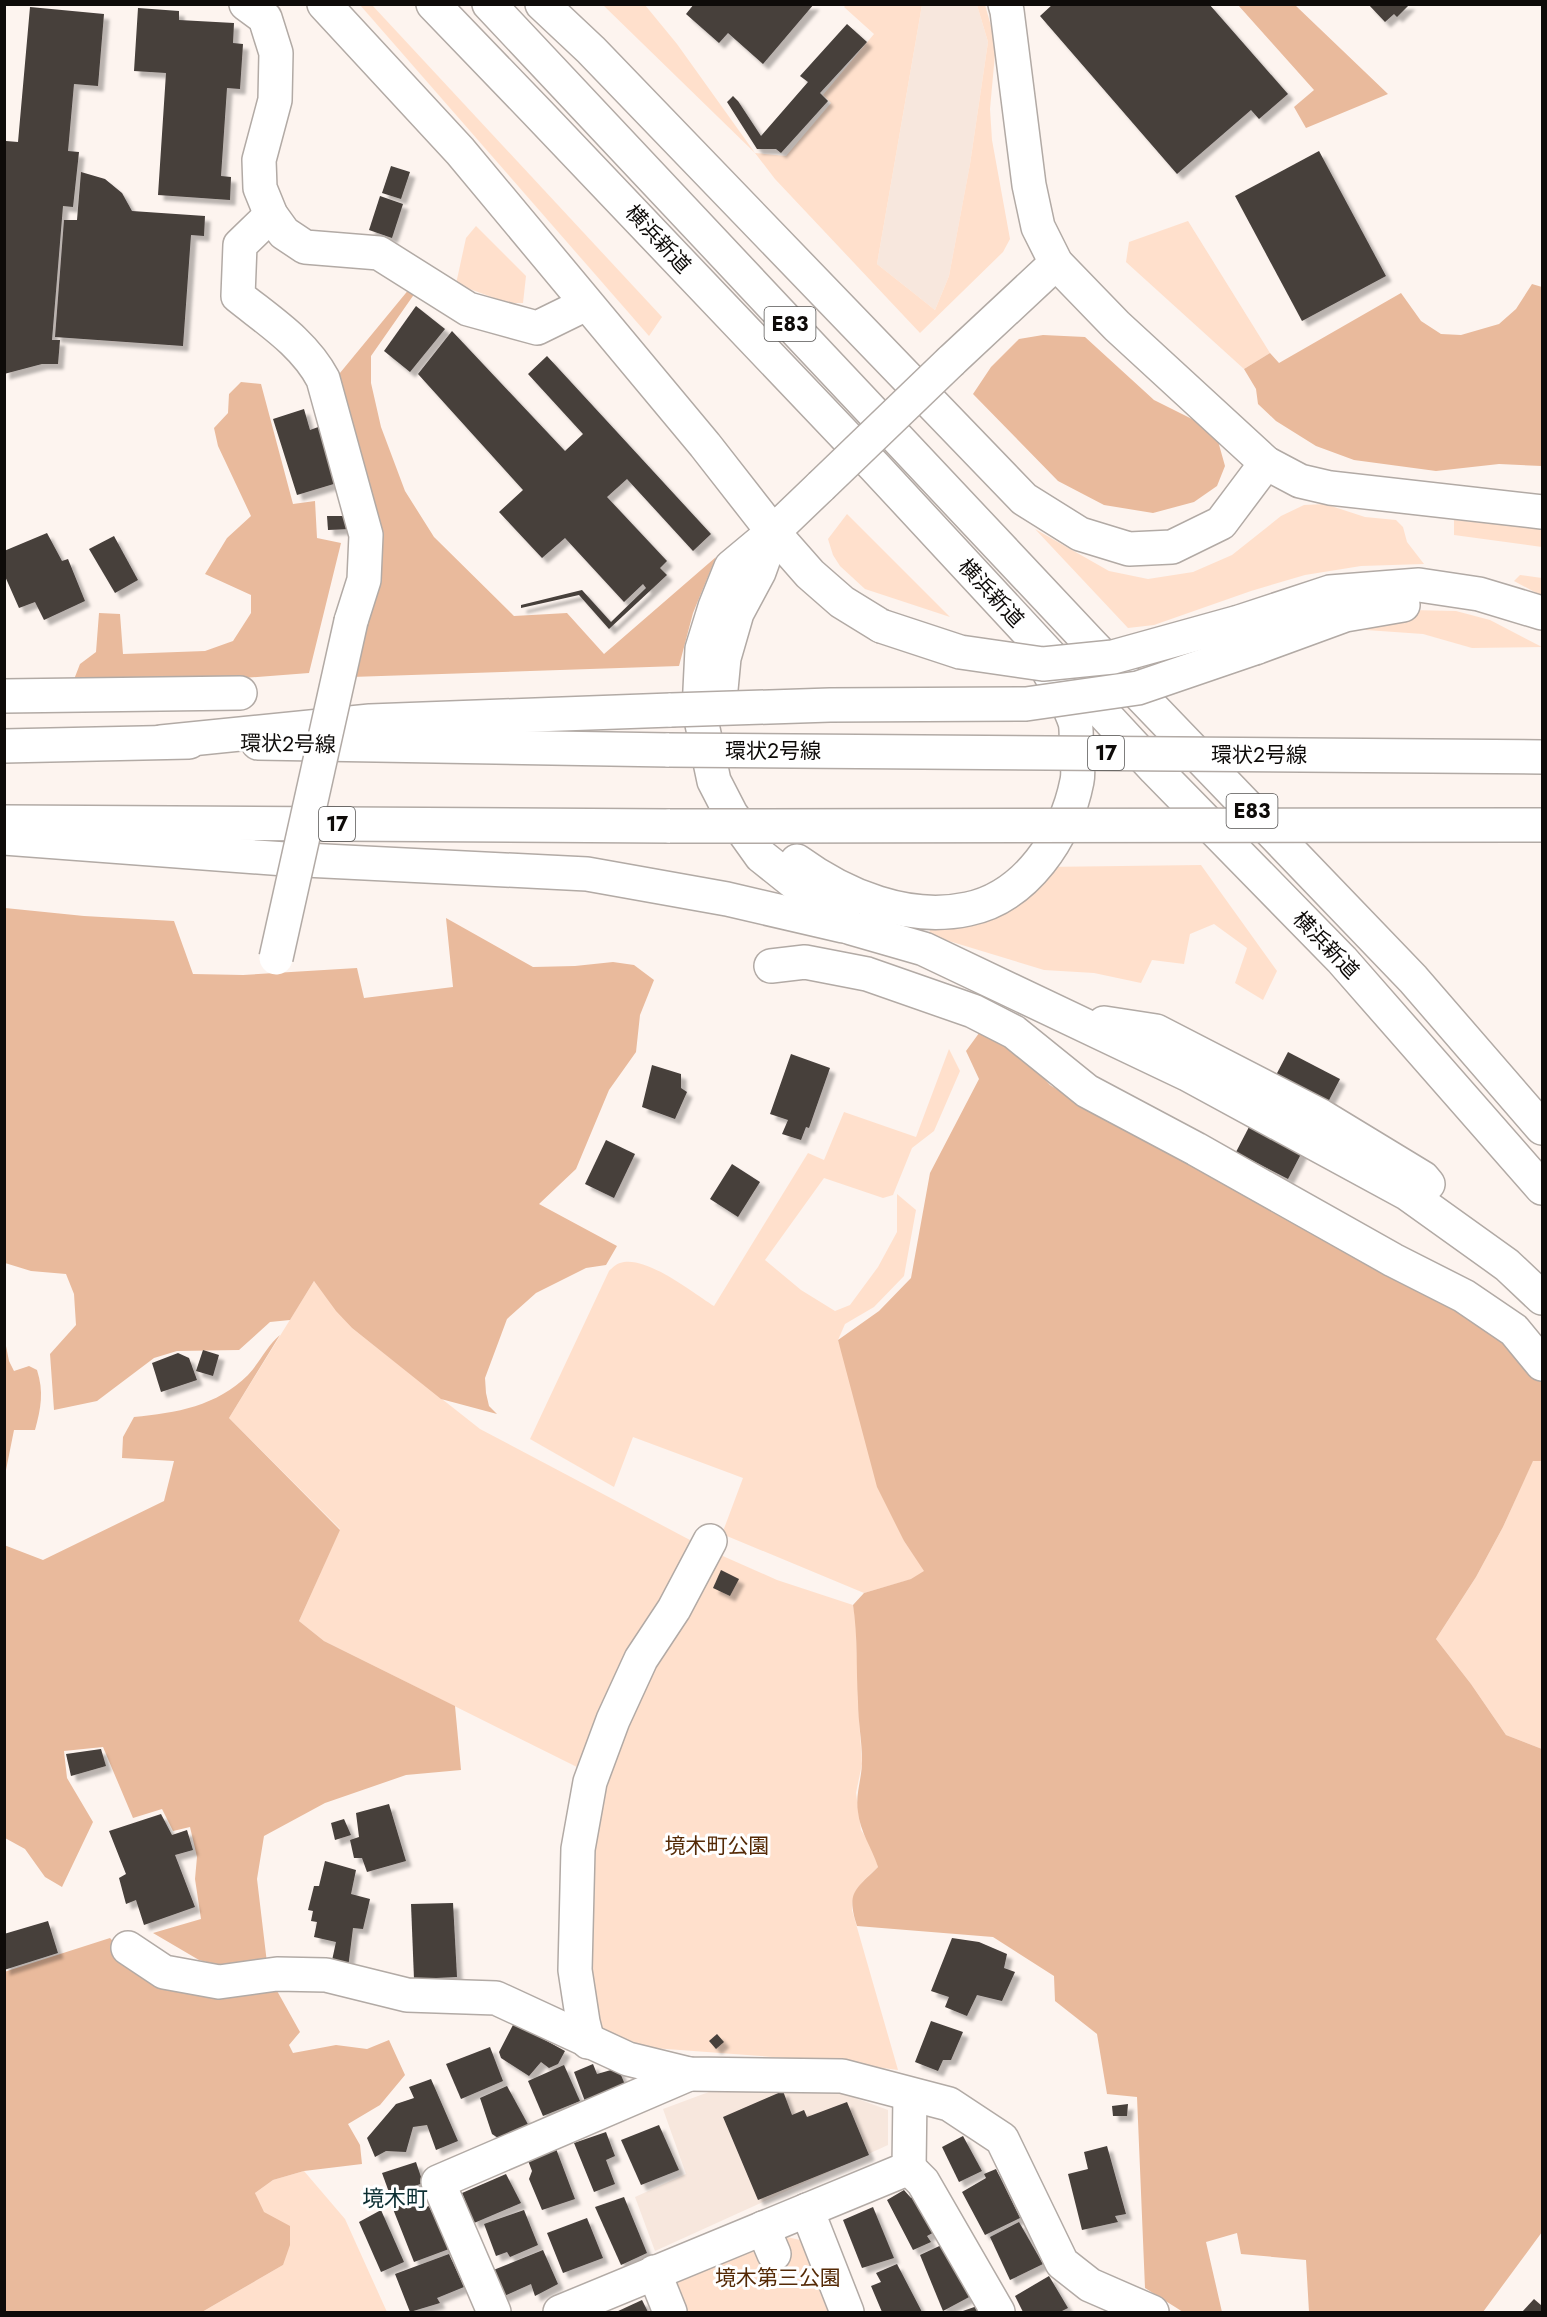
<svg xmlns="http://www.w3.org/2000/svg" width="1547" height="2317" font-family="Jost,'Noto Sans JP',sans-serif">
<defs>
<filter id="shadow"><feDropShadow dx="5.5" dy="5.5" stdDeviation="1.5" flood-color="#0004"/></filter>
</defs>
<rect width="100%" height="100%" fill="#fdf4ef"/>
<!-- built -->
<g fill="#f7e7dd">
<path d="M922 5H977L988 42 970 164 949 276 935 310 877 264Z"/>
<path d="M725 2086 836 2091 888 2110V2145L655 2251 635 2197 686 2174 663 2109Z"/>
</g>
<!-- green -->
<g fill="#ffe0cc">
<path d="M360 5H372L662 317 649 336Z"/>
<path d="M603 5H645L677 44 755 153 786 156 831 103 823 95 874 34 844 7 846 5H922L877 264 935 310 949 276 970 164 988 42 977 5H985L996 43 990 109 992 140 1010 239 1003 252 920 333 775 179 755 153Z"/>
<path d="M1188 221 1270 353 1244 369 1126 262 1129 242Z"/>
<path d="M476 226 526 276 523 303H508L456 284 466 238Z"/>
<path d="M1325 504 1365 517 1396 520 1403 527 1407 542 1424 564 1361 566 1305 575 1251 591 1154 625 1128 628 1035 529 1109 571 1148 579 1193 572 1232 555 1281 516 1304 505Z"/>
<path d="M847 514 950 617 865 589 840 566 833 555 828 539Z"/>
<path d="M1454 520 1542 529V547L1454 535Z"/>
<path d="M1520 575 1542 578V596L1514 581Z"/>
<path d="M1410 610 1456 611 1490 620 1542 647 1472 648 1423 634 1366 630 1358 622Z"/>
<path d="M1201 865 1277 971 1263 1000 1235 983 1247 948 1214 924 1190 934 1184 964 1152 960 1141 983 1094 973 1044 970 929 935 931 921 1042 867Z"/>
<path d="M949 1049 960 1071 934 1131 912 1148 893 1195 883 1198 824 1178 765 1260 801 1290 835 1311 850 1305 878 1267 897 1232V1194L916 1210 904 1276 874 1307 845 1324 838 1340 904 1541 925 1571 912 1579 864 1593 722 1534 743 1478 633 1437 614 1487 530 1439 609 1271C612 1268 616 1264 620 1263 645 1254 693 1293 714 1306L808 1153 824 1160 844 1112 916 1137Z"/>
<path d="M314 1281 336 1310 352 1328 480 1429 707 1549 777 1580 853 1605 856 1623 858 1703 862 1764 856 1793 861 1830 873 1849 878 1867C864 1881 851 1889 852 1910L898 2070 839 2062 653 2048 584 2027 585 1771 324 1641 299 1621 340 1529 229 1418Z"/>
<path d="M1533 1460 1542 1461V1749L1506 1735 1471 1684 1436 1639 1476 1577 1503 1527Z"/>
<path d="M304 2171 345 2219 387 2312H202L283 2265 255 2193 273 2180Z"/>
<path d="M787 2237 800 2240 828 2312H682L676 2281Z"/>
</g>
<!-- forest -->
<g fill="#e9ba9c">
<path d="M1238 5H1295L1388 94 1306 128 1294 107 1314 90Z"/>
<path d="M1532 284 1542 287V466L1499 464 1436 471 1354 460 1316 446 1276 421 1258 404 1256 389 1244 369 1270 353 1279 363 1401 293 1421 321 1441 334 1461 335 1499 324 1516 309Z"/>
<path d="M410 288 415 293 371 356V383L381 427 405 491 434 537 514 616 567 613 604 654 716 557 693 613 679 666 351 677 374 580 335 379Z"/>
<path d="M1043 335 1085 337 1154 400 1210 428 1218 441 1225 466 1217 486 1194 502 1153 513 1104 505 1058 481 973 394 991 367 1019 339Z"/>
<path d="M241 382 261 384 293 504 315 501 317 538 341 543 309 673 138 686 73 682 80 664 96 652 99 613 120 614 123 654 205 651 233 641 251 613V595L205 574 227 538 251 516 218 446 214 428 228 413 229 394Z"/>
<path d="M5 908 84 916 174 921 193 974 243 975 357 968 364 998 453 987 446 918 533 967 575 966 613 962 634 965 654 980 640 1015 636 1052 609 1090 576 1169 539 1204 617 1246 606 1265 586 1268 536 1293 507 1319 485 1378 486 1393 489 1406 497 1414 441 1399 352 1328 336 1311 314 1281 290 1320 270 1322 239 1350 177 1351 154 1358 97 1401 54 1410 50 1354 76 1325 74 1294 66 1274 31 1271 5 1263Z"/>
<path d="M982 1029 1018 1050 1050 1085 1105 1119 1542 1348V1461H1533L1503 1527 1476 1577 1436 1639 1471 1684 1506 1735 1542 1749V2232L1483 2312H1309L1306 2260 1241 2254 1237 2233 1206 2242 1222 2312H1183L1145 2288 1137 2097 1107 2094 1097 2034 1055 2001 1054 1976 993 1937 857 1926C846 1892 855 1890 878 1867 872 1848 860 1832 858 1812 855 1794 862 1779 862 1761 862 1741 858 1721 858 1702 856 1669 858 1637 853 1605L864 1593 911 1579 924 1571 904 1541 877 1487 838 1340 879 1311 911 1278 930 1173 979 1079 966 1051Z"/>
<path d="M280 1335 229 1418 340 1530 299 1621 324 1641 455 1706 461 1770 406 1775 325 1803 264 1836 257 1879 267 1963 222 1966 199 1960 153 1933 201 1919 195 1879 197 1857 190 1827 173 1831 162 1809 133 1818 103 1747 64 1751 67 1778 93 1822 62 1887 45 1877 25 1849 5 1838 4 1545 43 1560 164 1501 174 1461 122 1458 123 1437 134 1417C176 1413 217 1406 248 1375 260 1362 267 1346 280 1335Z"/>
<path d="M5 1341 9 1361 14 1371 29 1366 37 1370C44 1392 41 1408 35 1430H14L5 1475Z"/>
<path d="M110 1938 129 1958 276 1989 300 2032 289 2045 293 2053 336 2045 367 2049 389 2040 405 2075 380 2105 348 2124 360 2145 362 2164 304 2171 273 2180 255 2193 264 2212 290 2226V2245L283 2265 202 2312H5L4 1972Z"/>
</g>
<!-- building -->
<g fill="#463f3b" filter="url(#shadow)">
<path d="M694 4H814L763 64 728 33 719 43 686 14Z"/>
<path d="M1053 4H1209L1288 94 1259 119 1251 110 1177 174 1040 16Z"/>
<path d="M1368 4H1410L1397 17 1394 14 1385 22Z"/>
<path d="M30 7 104 14 98 86 74 84 68 151 79 152 73 207 63 206 52 340H60L58 364H42L4 374V162L6 141 18 142Z"/>
<path d="M138 8 179 11V20L234 23 233 43 243 44 240 89 227 88 221 176 231 177 230 200 158 195 166 73 134 71Z"/>
<path d="M847 24 867 42 820 93 828 101 781 153 776 149H757L727 102 733 96 738 101 761 136 808 82 800 76Z"/>
<path d="M1319 151 1386 276 1302 321 1235 196Z"/>
<path d="M391 166 410 172 401 199 382 193Z"/>
<path d="M81 172 105 179 122 193 132 211 205 216 204 236 191 235 183 346 55 337 64 220H77Z"/>
<path d="M380 196 403 204 392 238 369 230Z"/>
<path d="M416 306 445 329 410 372 384 351Z"/>
<path d="M452 331 565 451 583 434 528 374 547 356 711 534 693 551 627 479 607 497 667 561 660 568 667 575 609 629 579 595 521 608V605L582 590 611 622 646 588 643 584 624 602 565 538 542 558 499 512 523 490 418 374Z"/>
<path d="M304 409 310 430 321 426 337 483 297 495 273 419Z"/>
<path d="M327 516H349L350 529 328 530Z"/>
<path d="M47 533 62 561 68 559 85 601 44 620 35 602 19 608 4 574V551Z"/>
<path d="M114 536 138 580 115 593 89 549Z"/>
<path d="M1288 1052 1340 1079 1288 1179 1236 1152Z"/>
<path d="M791 1054 830 1068 809 1128 806 1127 801 1140 782 1134 788 1120 770 1114Z"/>
<path d="M652 1065 681 1074V1088L687 1092 675 1119 642 1107Z"/>
<path d="M606 1140 635 1154 614 1198 585 1184Z"/>
<path d="M732 1164 760 1182 738 1217 710 1199Z"/>
<path d="M203 1350 219 1355 213 1376 196 1371Z"/>
<path d="M178 1353 189 1358 197 1380 161 1392 152 1363Z"/>
<path d="M721 1570 739 1579 730 1596 713 1588Z"/>
<path d="M101 1749 106 1766 71 1776 66 1754Z"/>
<path d="M389 1804 406 1861 367 1872 362 1858H354L350 1840 359 1837 356 1813Z"/>
<path d="M161 1814 172 1835 187 1830 193 1850 175 1855 195 1907 144 1925 136 1900 126 1904 119 1878 126 1874 109 1831Z"/>
<path d="M344 1819 351 1835 335 1840 331 1823Z"/>
<path d="M325 1861 356 1870 351 1894 370 1899 363 1929 353 1928 348 1968 331 1965 336 1942 314 1937 317 1922 311 1921 313 1911 308 1910 314 1886H319Z"/>
<path d="M453 1903 457 1977 414 1979 411 1904Z"/>
<path d="M48 1921 58 1953 4 1970V1934Z"/>
<path d="M952 1938 979 1942 1007 1954 1004 1968 1015 1972 1002 2001 977 1995 967 2016 945 2007 949 1997 931 1991Z"/>
<path d="M931 2021 963 2032 951 2060H943L938 2071 915 2062Z"/>
<path d="M514 2023 565 2051 558 2064 549 2068 541 2062 529 2076 501 2058 499 2052Z"/>
<path d="M717 2034 724 2042 716 2049 709 2041Z"/>
<path d="M490 2047 503 2081 461 2099 446 2064Z"/>
<path d="M593 2064 597 2074 618 2068 626 2087 586 2104 574 2072Z"/>
<path d="M564 2065 580 2101 543 2116 528 2081Z"/>
<path d="M431 2079 458 2141 436 2150 427 2125 413 2127 406 2152 386 2151 375 2157 367 2138 396 2104 414 2098 409 2087Z"/>
<path d="M507 2086 530 2128 501 2140 492 2134 480 2098Z"/>
<path d="M783 2091 792 2115 804 2110 807 2117 847 2102 869 2155 758 2200 723 2117Z"/>
<path d="M1128 2104 1127 2116H1113L1112 2106Z"/>
<path d="M659 2125 679 2170 641 2185 621 2140Z"/>
<path d="M606 2132 615 2156 606 2160 615 2184 594 2192 574 2143Z"/>
<path d="M963 2136 982 2171 959 2182 942 2147Z"/>
<path d="M555 2146 575 2199 542 2210 529 2179 532 2171 527 2158Z"/>
<path d="M1107 2146 1126 2214 1115 2216 1118 2222 1082 2230 1068 2174 1088 2169 1084 2152Z"/>
<path d="M416 2162 423 2183 390 2195 382 2173Z"/>
<path d="M996 2169 1020 2218 985 2235 962 2192 986 2178 984 2174Z"/>
<path d="M506 2174 521 2203 474 2223 462 2193Z"/>
<path d="M904 2190 911 2198 920 2194 938 2230 927 2236 931 2242 913 2250 887 2200Z"/>
<path d="M624 2197 647 2253 621 2265 595 2207Z"/>
<path d="M412 2200 420 2210 429 2206 449 2249 414 2262 393 2209Z"/>
<path d="M873 2207 894 2258 862 2268 843 2220Z"/>
<path d="M381 2210 404 2262 381 2272 359 2222Z"/>
<path d="M524 2210 538 2245 510 2257 507 2252 496 2256 484 2224Z"/>
<path d="M587 2218 603 2258 563 2273 547 2233Z"/>
<path d="M1019 2222 1043 2264 1010 2280 990 2237Z"/>
<path d="M948 2242 971 2296 943 2311 920 2255Z"/>
<path d="M543 2250 558 2284 535 2296 531 2284 502 2297 491 2271Z"/>
<path d="M449 2254 464 2287 437 2298 440 2303 410 2312 395 2274Z"/>
<path d="M897 2264 922 2312H882L871 2286 881 2282 876 2273Z"/>
<path d="M1049 2276 1068 2308 1060 2312H1023L1015 2296Z"/>
<path d="M1534 2299 1542 2306V2312H1522Z"/>
<path d="M642 2300 648 2312H616Z"/>
<path d="M980 2305 984 2312H960Z"/>
</g>
<g fill="none" stroke-linecap="round" stroke-linejoin="round">
<defs>
<g id="street">
<path d="M246 4 265 18 276 53 275 100 259 160 260 188 271 215 284 233 305 247 379 253 468 309 537 328 586 304"/>
<path d="M271 215 240 245 238 296C269 321 304 343 323 379L366 535 364 580 351 621"/>
<path d="M4 696 240 693"/>
<path d="M771 966 805 962 867 974 973 1011 1014 1032 1087 1091 1196 1149 1393 1260 1464 1296 1514 1330 1542 1364"/>
<path d="M128 1948 164 1972 219 1982 277 1974 326 1975 407 1995 496 1998 628 2059 689 2074 842 2076 949 2104 1002 2139 1062 2263 1090 2285 1152 2312"/>
<path d="M588 2042 583 2022 575 1970 578 1849 590 1782 613 1720 641 1659 674 1609 710 1541"/>
<path d="M909 2168 923 2182 998 2312"/>
<path d="M807 2210 847 2312"/>
<path d="M763 2228 774 2254"/>
<path d="M654 2272 670 2312"/>
<path d="M494 2312 438 2182 689 2074"/>
<path d="M560 2312 909 2168 910 2095"/>
</g>
<g id="secondary">
<path d="M324 4 460 151 705 445 773 532 821 486"/>
<path d="M1005 4 1007 11 1029 185 1038 227 1056 263 1117 326 1266 463 1300 481 1330 488 1542 512"/>
<path d="M951 361 1056 263"/>
</g>
<g id="primary">
<path d="M258 743 669 750"/>
<path d="M4 746 189 742"/>
<path d="M4 822 670 826"/>
</g>
<g id="highway">
<path d="M433 4 537 112 874 466 1155 769 1342 960 1542 1188"/>
<path d="M489 4 1091 644 1413 979 1542 1128"/>
<path d="M542 4 591 50 1024 499 1080 534 1129 549 1172 547 1221 523 1266 463"/>
<path d="M773 532 731 567 715 607 702 649 699 710 714 781 731 814 761 856 851 928 924 949 1187 1074 1408 1194 1507 1265 1542 1298"/>
<path d="M773 532 810 574 842 602 881 626"/>
<path d="M1239 622 1330 592 1419 585 1479 594 1542 613"/>
<path d="M1255 648 1345 615 1403 605"/>
<path d="M720 700 724 658 737 613 759 572 773 533"/>
<path d="M161 742 370 721 671 710"/>
<path d="M4 838 285 859 587 874 727 899 843 926"/>
<path d="M797 861C845 896 908 922 968 909 1026 897 1066 837 1077 781 1079 772 1077 760 1076 750 1076 741 1077 730 1075 722 1070 707 1059 688 1050 674"/>
<path d="M1104 1023 1156 1031 1321 1116 1423 1178 1428 1184"/>
</g>
</defs>
<!-- street casing -->
<use href="#street" stroke="#b2aaa5" stroke-width="36"/>
<!-- secondary casing -->
<use href="#secondary" stroke="#b2aaa5" stroke-width="36"/>
<!-- primary casing -->
<use href="#primary" stroke="#b2aaa5" stroke-width="36"/>
<!-- highway casing -->
<use href="#highway" stroke="#b2aaa5" stroke-width="36"/>
<!-- street -->
<use href="#street" stroke="#fff" stroke-width="33"/>
<!-- secondary -->
<use href="#secondary" stroke="#fff" stroke-width="33"/>
<!-- primary -->
<use href="#primary" stroke="#fff" stroke-width="33"/>
<!-- highway -->
<use href="#highway" stroke="#fff" stroke-width="33"/>
<defs>
<path id="street-bridge" d="M276 958 351 621"/>
<path id="secondary-bridge" d="M821 486 951 361"/>
<g id="primary-bridge">
<path d="M669 750 1542 757"/>
<path d="M670 826 1542 825"/>
</g>
<g id="highway-bridge">
<path d="M881 626 960 652 1043 664 1113 657 1239 622"/>
<path d="M671 710 830 705 1026 704 1138 688 1255 648"/>
</g>
</defs>
<!-- street-bridge casing -->
<use href="#street-bridge" stroke="#b2aaa5" stroke-width="36" stroke-linecap="butt"/>
<!-- secondary-bridge casing -->
<use href="#secondary-bridge" stroke="#b2aaa5" stroke-width="36" stroke-linecap="butt"/>
<!-- primary-bridge casing -->
<use href="#primary-bridge" stroke="#b2aaa5" stroke-width="36" stroke-linecap="butt"/>
<!-- highway-bridge casing -->
<use href="#highway-bridge" stroke="#b2aaa5" stroke-width="36" stroke-linecap="butt"/>
<!-- street-bridge -->
<use href="#street-bridge" stroke="#fff" stroke-width="33"/>
<!-- secondary-bridge -->
<use href="#secondary-bridge" stroke="#fff" stroke-width="33"/>
<!-- primary-bridge -->
<use href="#primary-bridge" stroke="#fff" stroke-width="33"/>
<!-- highway-bridge -->
<use href="#highway-bridge" stroke="#fff" stroke-width="33"/>
</g>
<g text-anchor="middle" stroke-width="6" stroke-linejoin="round" paint-order="stroke">
<!-- shield labels -->
<g fill="#fff" stroke="#565453" stroke-width="1.5">
<rect x="764.5" y="307" width="51" height="34" rx="4.5"/>
<rect x="1088" y="736" width="36" height="34" rx="4.5"/>
<rect x="1226.5" y="794" width="51" height="34" rx="4.5"/>
<rect x="319" y="807" width="36" height="34" rx="4.5"/>
</g>
<g font-size="20" font-weight="bold" fill="#0e0b09">
<text x="790" y="331">E83</text>
<text x="1106" y="760">17</text>
<text x="1252" y="818">E83</text>
<text x="337" y="831">17</text>
</g>
<!-- street labels -->
<g font-size="21" fill="#0e0b09" stroke="#fff">
<text transform="translate(658 239) rotate(47)" y="7">横浜新道</text>
<text transform="translate(991 593) rotate(47)" y="7">横浜新道</text>
<text transform="translate(288 744) rotate(1)" y="7">環状2号線</text>
<text x="773" y="758">環状2号線</text>
<text x="1259" y="762">環状2号線</text>
<text transform="translate(1326 945) rotate(46)" y="7">横浜新道</text>
</g>
<!-- park labels -->
<g font-size="21" fill="#552a06" stroke="#fff">
<text x="717" y="1853">境木町公園</text>
<text x="778" y="2285">境木第三公園</text>
</g>
<!-- neighbourhood labels -->
<g font-size="22" fill="#0c2f33" stroke="#fff">
<text x="395" y="2206">境木町</text>
</g>
</g>
<!-- border -->
<rect width="1547" height="2317" fill="none" stroke="#0e0b09" stroke-width="12"/>
</svg>
